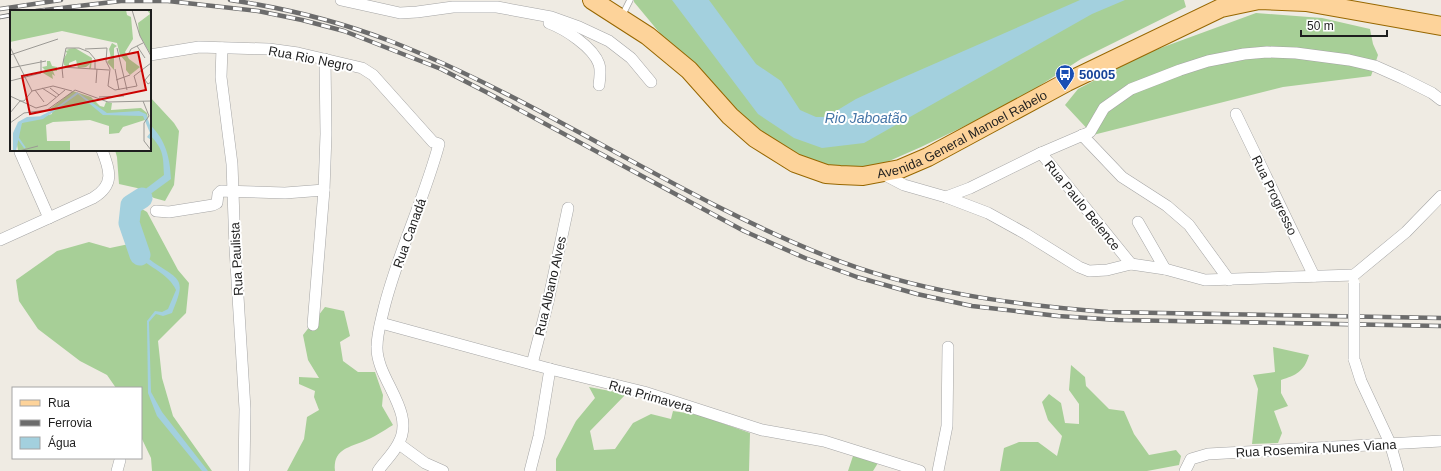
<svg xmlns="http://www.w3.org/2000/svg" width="1441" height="471" font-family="Arial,sans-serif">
<rect width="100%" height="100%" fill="#efebe3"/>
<!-- forest -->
<g fill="#a7cf97">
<path d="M634 0H1184L1186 7 1081 59 1013 103 921 147 871 169H836L796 158 734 111 673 49 634 2Z"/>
<path d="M1256 13 1322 18 1370 29 1373 44 1378 55 1371 76 1283 87 1093 135 1065 105 1078 89 1147 53Z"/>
<path d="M150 97 174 123 179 131 174 185 165 201 154 198 137 188 119 184 117 157 115 150H150Z"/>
<path d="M123 198 147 212 178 270 189 283 186 313 158 341 162 378 173 416 212 471H152L151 458 141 437V388H116L107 375 80 361 38 329 19 301 16 280 57 251 89 242 110 248 129 244Z"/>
<path d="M325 307 344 311 350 336 340 342 343 361 358 372H375L383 395 382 406 393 425C383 431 373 438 362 442 347 448 333 450 335 471H287L304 439 307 417 319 410 314 397 315 391 299 384V377L319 378 308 360 303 335Z"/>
<path d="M1273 347 1309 355C1304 372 1296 375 1281 380V393L1288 406 1274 411 1282 433 1278 443 1252 444 1258 389 1253 375 1275 372Z"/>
<path d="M1071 365 1085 377 1086 386 1109 409 1124 411 1134 434 1149 455 1176 450 1181 456 1179 465 1147 471H1000L1004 448 1019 442H1038L1057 456 1062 436 1048 420 1042 402 1049 394 1061 403 1065 423 1079 424V404L1069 390Z"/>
<path d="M589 387 626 394 590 431 594 450 615 449 633 423 651 414 671 419 673 411 699 415 750 433 749 471H556V459L576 421 595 398Z"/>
<path d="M853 456 878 463 873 471H848Z"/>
</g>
<!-- water -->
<g fill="#a3d0de">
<path d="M672 0H709L756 64 781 81 800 110 816 117H826L856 99 895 81 1080 0H1125L1092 14 864 143 822 148 794 138 758 114Z"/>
<path d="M150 125C166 140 170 158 171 179L138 203C136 214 134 244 141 253 144 257 150 259 153 262 182 281 186 279 172 313L163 316 156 314 149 322 151 392 162 412 208 471H202L157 416 148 393 147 321 155 311 162 312 168 309 176 290C169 274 149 267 136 255 131 241 125 214 131 200L164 175C163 156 164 150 150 135Z"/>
</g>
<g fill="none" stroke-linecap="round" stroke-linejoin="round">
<!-- river -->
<path stroke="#a3d0de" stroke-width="21" d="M140 255 129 223 131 205 142 198"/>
<defs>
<path id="service" d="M622 16 630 0"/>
<g id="minor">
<path d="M341 0 400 13 417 12 453 7H497L551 17 579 27 609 41 631 58 651 82"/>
<path d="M549 23C565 29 593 47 599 64 601 70 600 78 599 85"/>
<path d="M222 48 221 77 232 164 235 248 245 409 244 471"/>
<path d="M150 55 199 47 269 49 298 53 362 68 373 75 433 142 439 144C424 200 398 252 384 308 381 321 377 334 377 347 376 379 417 412 398 444 393 454 384 462 378 471"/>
<path d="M1236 114 1314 276"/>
<path d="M1082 135 1122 177 1167 206 1189 225 1229 280"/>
<path d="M20 152 49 218"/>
<path d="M1041 153 1090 132 1104 108 1131 89 1180 70 1208 61 1244 54 1267 52 1296 53 1349 60 1375 66 1402 78 1432 93 1441 100"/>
<path d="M879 172 904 185 946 197 988 213 1026 234 1079 267 1089 271 1107 270 1131 264 1165 269 1205 280 1354 275"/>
<path d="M946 197 970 188 1041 153 1131 264"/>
<path d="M156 211 169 212 213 205 217 203 218 194 221 191 285 193 324 190"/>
<path d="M1138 222 1165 269"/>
<path d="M0 240 93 198C115 185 110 170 102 150"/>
<path d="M1354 275 1406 232 1441 196"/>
<path d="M381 323 550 369 644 392 762 430 824 441 920 471"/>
<path d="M313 325 324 190 326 134 325 59"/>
<path d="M1354 359 1361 381 1390 443 1398 471"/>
<path d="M532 364 548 302 568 208"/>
<path d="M399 444 425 463 443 471"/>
<path d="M117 471 120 460"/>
<path d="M530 471 539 436 550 369"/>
<path d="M938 471 947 426 948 347"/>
<path d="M1185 471 1191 459 1208 454 1441 441"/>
</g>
<g id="primary">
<path id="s1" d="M592 0 648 36 689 70 730 116 755 138 795 163 826 174 840 175 863 176 900 169 928 157 1067 82 1221 8 1259 0 1306 2 1441 26"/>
</g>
</defs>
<!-- service casing -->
<use href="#service" stroke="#a5a5a5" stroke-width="7"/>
<!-- minor casing -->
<use href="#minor" stroke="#a5a5a5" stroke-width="12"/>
<!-- primary casing -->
<use href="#primary" stroke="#976700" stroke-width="20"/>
<!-- service -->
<use href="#service" stroke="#fff" stroke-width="5.5"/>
<!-- minor -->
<use href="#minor" stroke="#fff" stroke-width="11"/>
<!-- primary -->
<use href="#primary" stroke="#fdd39a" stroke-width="18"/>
<defs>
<g id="rail">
<path d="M230 0C285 8 338 21 390 41 541 100 675 196 826 256 915 292 1014 305 1108 312L1441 318"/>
<path d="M0 9 61 0"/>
<path d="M36 11 121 1H168L258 11 302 20 344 31 441 69 488 93 744 231 805 258 857 277 917 294 972 306 1058 316 1118 320 1441 326"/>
<path d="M0 17 11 15"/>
</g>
</defs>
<!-- rail casing -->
<use href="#rail" stroke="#6c6c6c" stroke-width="4.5"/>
<!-- rail -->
<use href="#rail" stroke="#fff" stroke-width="3" stroke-dasharray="9" stroke-linecap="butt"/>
<defs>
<path id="minor-bridge" d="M1354 359V283"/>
</defs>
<!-- minor-bridge casing -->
<use href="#minor-bridge" stroke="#a5a5a5" stroke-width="12" stroke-linecap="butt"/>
<!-- minor-bridge -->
<use href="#minor-bridge" stroke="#fff" stroke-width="11"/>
</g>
<!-- icons -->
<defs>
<symbol id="bus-pin" viewBox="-11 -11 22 30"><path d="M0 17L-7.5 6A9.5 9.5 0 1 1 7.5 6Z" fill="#1a4fb4" stroke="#fff"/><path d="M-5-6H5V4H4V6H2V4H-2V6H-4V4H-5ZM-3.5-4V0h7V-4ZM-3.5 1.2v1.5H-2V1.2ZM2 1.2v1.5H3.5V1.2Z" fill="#fff"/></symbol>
</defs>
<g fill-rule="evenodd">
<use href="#bus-pin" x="1054" y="63" width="22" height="30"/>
</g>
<g text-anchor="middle" stroke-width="4" stroke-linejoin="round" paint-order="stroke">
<!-- street labels -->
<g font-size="13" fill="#1e1e1e" stroke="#fff">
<text transform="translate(311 58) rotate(11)" y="5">Rua Rio Negro</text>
<text dy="5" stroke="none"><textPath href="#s1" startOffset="440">Avenida General Manoel Rabelo</textPath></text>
<text transform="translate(1275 195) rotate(64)" y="5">Rua Progresso</text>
<text transform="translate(1083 205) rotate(51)" y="5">Rua Paulo Belence</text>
<text transform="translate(409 233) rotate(-70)" y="5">Rua Canadá</text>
<text transform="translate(236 259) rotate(-93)" y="5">Rua Paulista</text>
<text transform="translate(550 286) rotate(-77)" y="5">Rua Albano Alves</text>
<text transform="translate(651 396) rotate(16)" y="5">Rua Primavera</text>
<text transform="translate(1316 448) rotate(-3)" y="5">Rua Rosemira Nunes Viana</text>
</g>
<!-- transit labels -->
<g font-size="13" font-weight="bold" fill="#164399" stroke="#fff" text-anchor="start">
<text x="1079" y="79">50005</text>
</g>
<!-- water labels -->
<g font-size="14" font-style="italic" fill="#4575a7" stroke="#fff">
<text x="866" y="123">Rio Jaboatão</text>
</g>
</g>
<!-- overview -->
<g transform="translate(10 10)">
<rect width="141" height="141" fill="#efebe3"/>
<path d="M0 0H116L117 5 121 7 123 29 115 42 119 49 130 57 120 65 116 60V52L110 45 107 33 52 21 0 32ZM137 0H141V45L129 24 128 13 140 4ZM102 33 107 36 104 38V60L97 52 101 48 99 39ZM65 38 82 48 81 58 79 59 80 54 76 57 68 58 66 50 59 53V58L54 55 53 50 57 43 55 41 59 40 56 39ZM37 51H40L42 56 47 57V61H43L45 66 42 64 43 69 33 63 35 60 32 57 37 56ZM63 81 81 87 90 96 94 97 96 92 102 93 101 100 131 98 137 103 138 109 113 117 109 123 99 124V116L80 110 43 112 36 115 37 131H60V141H8L6 127 9 115 15 111 42 104 40 99Z" fill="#a7cf97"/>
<path d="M67 82 97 103 129 101 136 104 141 118V130L137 127 140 123 133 106 93 105 68 84 33 109 12 113 6 141H3V123L8 112 17 107 35 106Z" fill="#a3d0de"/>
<path fill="none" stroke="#a3d0de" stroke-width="2" d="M31 107 43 101M8 128 15 138"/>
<path fill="none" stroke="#9b9994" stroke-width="1" d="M122 0 130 26 141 46M127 36 135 48M0 37 22 81M107 38 117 80M75 39 97 38 96 51M0 45 48 29M118 45 121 39 133 33M96 51 100 59 98 76 105 80 127 76 124 66 141 53M52 57 99 60M0 58 36 51M105 59 109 80M141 63 135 70 138 74 141 72M53 68 52 58 56 38H69L79 42 85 49V59M106 70 120 65M0 71 31 63V50M86 73 87 59M32 78 46 87M40 78 49 85 55 80M25 80 34 92M22 81 43 76 62 81M0 86 26 98 37 95 49 85M89 87 114 86M133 91 139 106 134 113V131L141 140M0 103 10 91H14L22 81M0 113 14 103 37 100 65 80 98 92 141 91M9 141 28 136"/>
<path fill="#cb0200" fill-opacity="0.15" stroke="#cb0200" stroke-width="2" d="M128 42 136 80 20 104 12 66Z"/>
<rect width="141" height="141" fill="none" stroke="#1e1e1e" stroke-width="2"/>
</g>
<!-- legend -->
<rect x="12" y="387" width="130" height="72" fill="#ffffff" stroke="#a5a5a5"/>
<rect x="20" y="400" width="20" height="6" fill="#fdd39a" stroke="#a5a5a5"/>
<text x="48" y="407" font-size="12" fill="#1e1e1e">Rua</text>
<rect x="20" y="420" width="20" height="6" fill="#6c6c6c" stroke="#a5a5a5"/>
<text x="48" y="427" font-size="12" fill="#1e1e1e">Ferrovia</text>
<rect x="20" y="437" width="20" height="12" fill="#a3d0de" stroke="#a5a5a5"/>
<text x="48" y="447" font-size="12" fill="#1e1e1e">Água</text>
<!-- scale -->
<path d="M1301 30v6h86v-6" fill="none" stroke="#1e1e1e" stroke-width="2"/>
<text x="1307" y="30" font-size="12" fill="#1e1e1e" stroke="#ffffff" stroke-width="3" paint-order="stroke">50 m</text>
</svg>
